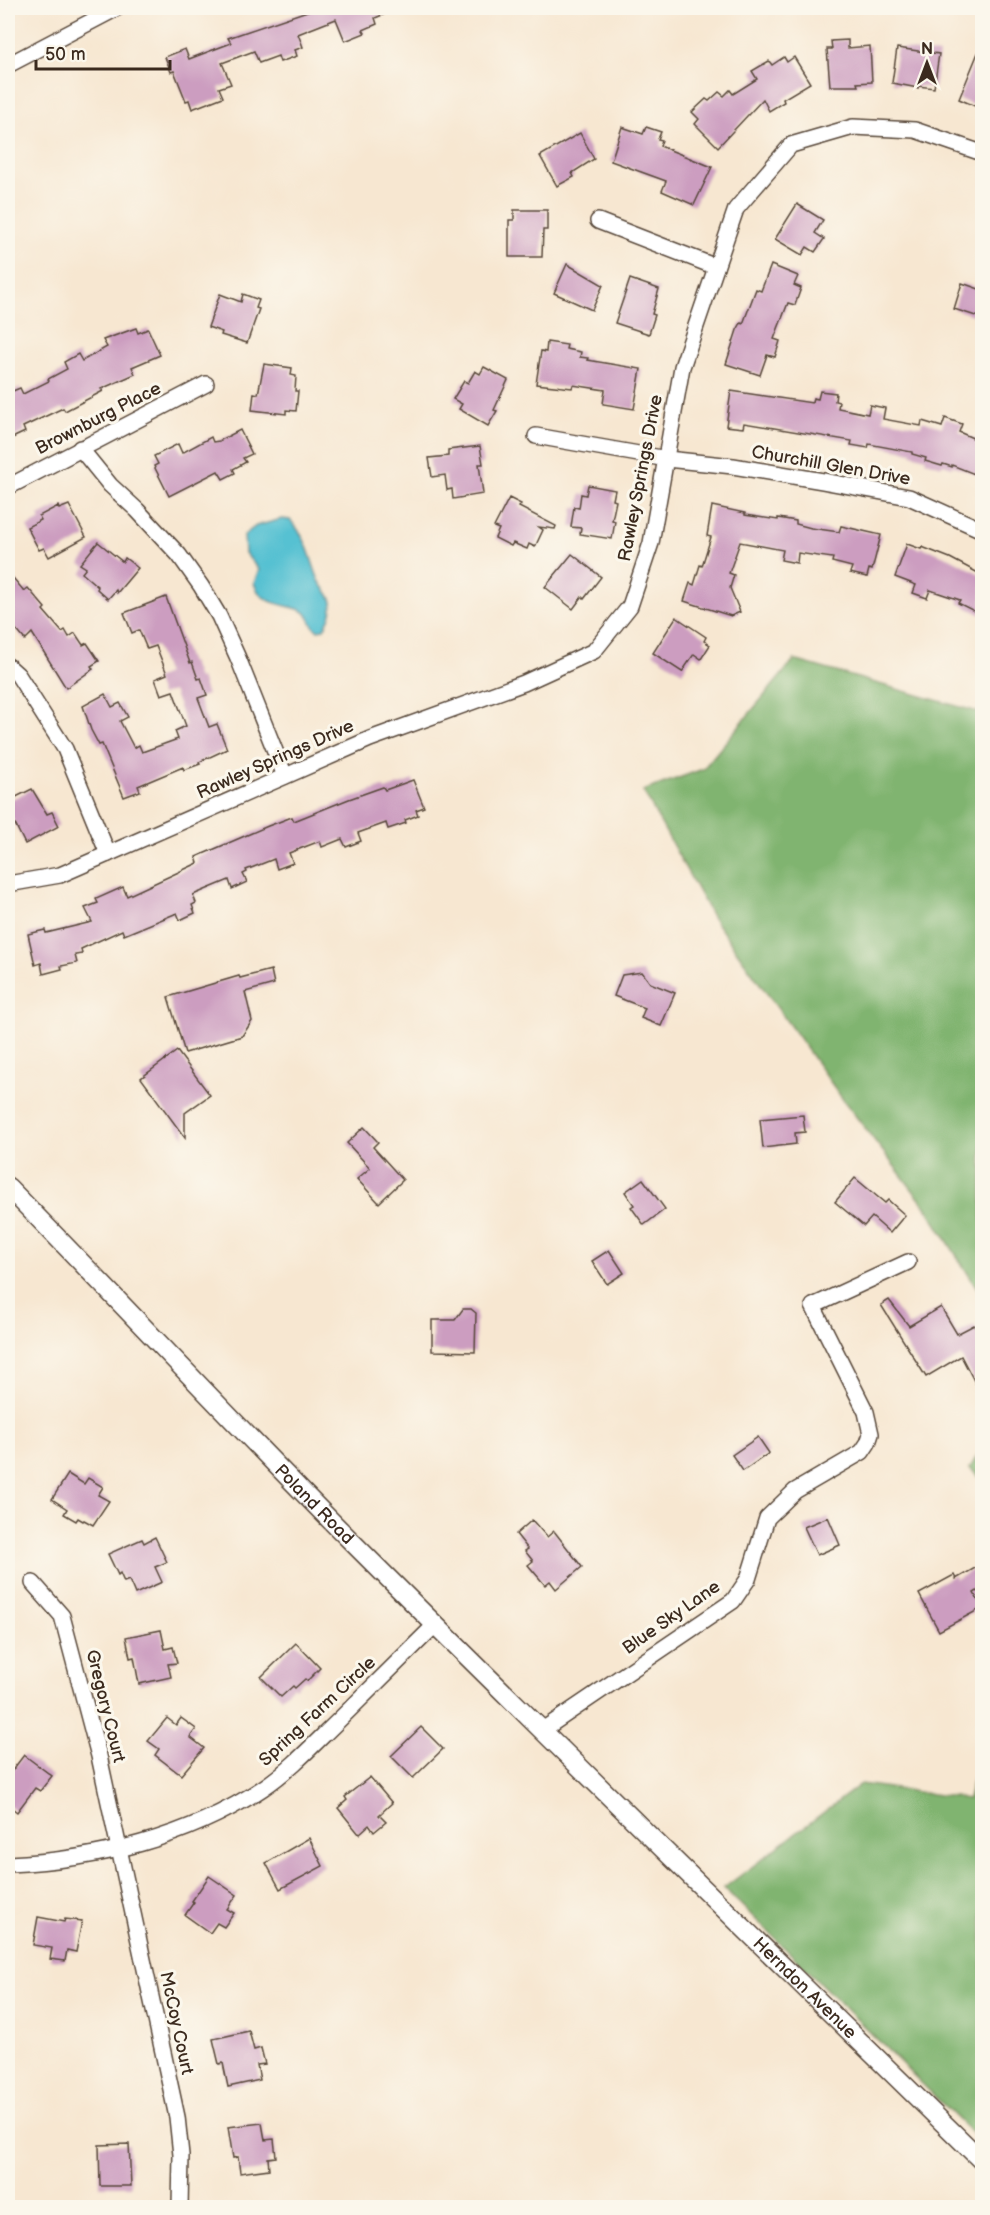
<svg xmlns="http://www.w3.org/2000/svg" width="990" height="2215" font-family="'Balsamiq Sans',sans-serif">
<rect width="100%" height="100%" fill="#fbf7ec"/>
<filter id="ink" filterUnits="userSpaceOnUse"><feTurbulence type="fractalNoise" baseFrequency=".0167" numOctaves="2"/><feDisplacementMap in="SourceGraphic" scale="12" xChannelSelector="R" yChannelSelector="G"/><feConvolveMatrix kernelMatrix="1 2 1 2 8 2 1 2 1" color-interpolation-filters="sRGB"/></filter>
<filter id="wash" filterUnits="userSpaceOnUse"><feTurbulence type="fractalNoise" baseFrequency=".008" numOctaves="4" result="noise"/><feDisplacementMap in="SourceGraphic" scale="24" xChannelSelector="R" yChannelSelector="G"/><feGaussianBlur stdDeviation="1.35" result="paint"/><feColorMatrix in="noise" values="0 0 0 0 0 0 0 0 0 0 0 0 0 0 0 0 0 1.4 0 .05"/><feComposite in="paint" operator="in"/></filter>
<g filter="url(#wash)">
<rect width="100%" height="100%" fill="#f7e7d1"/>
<!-- forest -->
<g fill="#80b46f" stroke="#5e6f46" stroke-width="1.5">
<path d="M794 660 982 713V1296L926 1207 844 1101 713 918 643 791 703 769Z"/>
<path d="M982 1447V1480L970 1468Z"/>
<path d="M982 1744V2143L724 1888 861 1784 968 1799Z"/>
</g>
<!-- water -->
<path fill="#57c1d2" stroke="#497678" stroke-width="1.5" d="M282 519 290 520C308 539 309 555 318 578 321 587 330 592 332 602 333 612 329 620 324 629L317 630C310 624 309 614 303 611 285 603 262 607 254 583L259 570 245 553 244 535 256 526Z"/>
<g id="blocks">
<!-- building -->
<g fill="#cc9dc0">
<path d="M316 8H400L375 18 377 24 363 30 365 33 345 41 336 19 298 34 303 47 295 50 297 56 280 62 278 56 259 63 254 51 222 63 231 84 219 88 223 97 192 109 189 100 186 101 174 71 171 72 165 57 185 49 189 59 231 43 228 38Z"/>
<path d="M848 40V48L870 46 872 82 857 83 858 86H830L827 49H832L831 41Z"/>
<path d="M982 43V109L959 99Z"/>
<path d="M897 48 939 54 934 88 918 86V88L892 83Z"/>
<path d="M784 57 787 62 794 57 810 83 783 99 784 102 769 111 763 99 718 147 695 124 699 119 692 112 706 99 709 101 719 92 724 96 730 90 733 94 757 79 752 71 769 61 772 65Z"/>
<path d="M622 127 643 134 646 127 661 132 658 139 662 140 660 146 712 167 694 205 662 191 666 181 611 161Z"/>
<path d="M580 133 594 159 572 173 574 177 557 186 540 156Z"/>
<path d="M797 204 823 220 815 233 824 239 815 252 807 247 802 255 775 239Z"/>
<path d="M514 210H547V230H543L542 257H509V220H514Z"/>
<path d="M567 264 603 285 592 310 554 293Z"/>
<path d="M771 265 798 276 794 285 801 288 795 305 788 303 774 339 780 341 775 357 767 355 760 375 726 364 737 330 741 323 743 324 756 289 761 291Z"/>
<path d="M630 279 659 289 652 314 655 315 649 334 615 323Z"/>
<path d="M962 283 982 290V318L954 309Z"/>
<path d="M220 294 241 302 243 294 259 300 256 308 259 309 247 343 221 335 222 332 208 327Z"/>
<path d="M136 328 138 333 148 329 160 355 132 367 135 374 101 389 103 391 65 411 63 408 23 427 25 432 8 440V393L20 388 23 394 49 381 48 379 67 369 64 362 78 354 82 361 107 347 103 340Z"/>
<path d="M547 342 567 345 566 349 581 352 580 357 588 358 587 360 641 369 634 409 603 404 605 390 573 385 572 388 536 384 541 351 546 352Z"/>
<path d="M264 364 292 368 291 375 296 376 295 391H298L296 411 286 410V414L252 410 254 393 258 394Z"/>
<path d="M484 367 508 380 494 410 497 411 488 426 459 409 462 404 453 399 464 381 468 383 475 371 480 374Z"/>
<path d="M731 391 812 403 813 398 818 399 820 391 836 393 835 401 839 402 838 408 868 414 870 405 885 408 883 419 921 426 922 421 942 427 945 418 962 424 959 432 982 442V477L952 465V467L943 464 942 466 925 461 926 458 912 454V452L869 444 868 448 851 445 852 441 744 423 743 428 726 426Z"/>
<path d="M240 430 252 454 243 458 246 462 233 469 235 473 223 479 218 471 169 496 154 466 158 464 154 456 178 444 182 453 211 437 213 442 219 441Z"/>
<path d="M480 446 483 464H479L483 494 453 499 452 489 447 490 445 475 432 477 429 458 448 456V450Z"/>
<path d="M588 485 615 490 613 500 616 501 612 520 615 521 612 539 580 534 581 528 571 527 574 507 579 508 581 494 586 495Z"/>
<path d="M509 498 521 504 519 507 556 526 555 529 539 527 543 530 535 547 529 544 527 549 513 543 511 546 495 538 499 529 494 527Z"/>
<path d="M69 505 86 537 49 557 44 548 39 550 27 527 41 520 39 516 58 506 59 509Z"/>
<path d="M712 506 745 513V515L778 520V518L796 521V524L811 528 839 532 841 526 881 535 872 570 869 569 867 577 850 573 852 567 832 562 833 558 798 553 797 563 781 560 783 550 740 542 729 573 734 575 730 588 740 612 731 616 684 601 690 583 694 585 700 565 702 566 711 537 707 536Z"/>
<path d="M98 542 123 562 125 558 138 568 117 593 116 590 108 599 97 589 98 587 82 573 86 568 80 564Z"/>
<path d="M907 544 921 549 922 547 950 558 982 575V615L958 603 960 600 930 590 927 598 913 593 916 585 895 577Z"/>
<path d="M572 554 601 577 584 599 582 597 573 609 545 587Z"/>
<path d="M8 572 24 591 28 588 45 608 43 610 62 632 65 630 69 637 75 633 83 645 87 643 99 661 91 666 93 669 66 688 32 633 25 640 8 620Z"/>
<path d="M166 597 190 663 192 662 198 679 201 678 207 695 198 698 209 727 217 724 227 749 199 762 200 764 184 770 183 767 138 786 140 791 124 797 102 744 99 745 91 730 83 706 105 694 112 707 120 703 128 717 120 721 134 748 139 745 142 752 178 739 175 731 186 726 173 691 161 695 155 679 167 674 156 646 147 649 139 630 132 633 124 613Z"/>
<path d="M676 617 706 637 704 641 710 645 701 659 694 654 682 672 653 653Z"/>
<path d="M413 780 424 807 416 810 418 815 405 820 406 823 388 829 386 823 358 833 361 841 346 847 342 839 322 847 320 841 289 853 293 863 277 869 274 859 246 870 247 872 243 874 247 882 232 889 229 880 193 895 196 903 192 905 195 913 180 920 177 913 124 935 122 930 81 949 82 954 75 955 77 963 61 966 62 969 43 974 41 963 35 965 28 934 45 930 46 933 92 922 85 908 98 903 96 899 123 887 127 896 198 863 196 857 268 826 292 817 294 821 349 799 383 787 385 790Z"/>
<path d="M32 789 47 814 52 812 59 826 25 844 8 810V801Z"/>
<path d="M271 970 274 984 245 992 252 1021 242 1036 185 1053 168 997 239 976 240 978Z"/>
<path d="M642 972 650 983 675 993 661 1026 641 1018 645 1008 614 996 622 975Z"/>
<path d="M177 1051 210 1095 185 1113V1138L141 1078Z"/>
<path d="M803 1115 805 1132 795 1133 796 1144 763 1148 760 1119Z"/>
<path d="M364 1127 378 1142 373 1147 403 1180 379 1203 357 1179 370 1168 347 1143Z"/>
<path d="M855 1178 885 1203 888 1200 905 1215 890 1233 872 1217 864 1226 835 1202Z"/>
<path d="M643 1179 665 1209 644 1225 631 1207 634 1205 625 1192Z"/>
<path d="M609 1250 624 1273 607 1284 592 1261Z"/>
<path d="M889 1300 909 1326 941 1307 957 1334 974 1325 981 1338 978 1340 982 1348V1396L961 1356 926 1377 881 1305Z"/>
<path d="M463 1309H471L476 1313 475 1352 432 1351V1320H455Z"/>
<path d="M758 1437 769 1453 743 1471 732 1455Z"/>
<path d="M68 1474 84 1484 88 1478 103 1487 98 1495 109 1501 93 1525 84 1520 83 1521 78 1518 76 1521 64 1514 67 1509 52 1499Z"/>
<path d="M828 1517 840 1545 817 1555 804 1527Z"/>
<path d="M532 1520 547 1537 554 1531 582 1567 556 1589 550 1581 545 1585 528 1565 533 1561 525 1551 528 1549 516 1534Z"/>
<path d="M155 1537 167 1562 155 1567 162 1582 135 1594 129 1580 124 1582 120 1573 118 1575 108 1554 142 1539 144 1543Z"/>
<path d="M982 1564V1588L974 1593 982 1608 939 1631 919 1594 954 1575 956 1579Z"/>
<path d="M161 1630 165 1649 173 1647 177 1663 168 1664 171 1677 139 1684 134 1657 130 1658 126 1637Z"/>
<path d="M296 1643 320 1668 307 1681 305 1679 295 1688 293 1686 281 1697 261 1677Z"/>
<path d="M167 1718 176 1725 181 1718 196 1729 190 1737 204 1748 181 1775 155 1755 159 1749 148 1741Z"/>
<path d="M421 1727 443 1749 413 1778 391 1756Z"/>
<path d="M24 1755 52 1776 40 1791 35 1788 17 1812 8 1805V1776Z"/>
<path d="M370 1777 392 1803 379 1815 386 1822 374 1832 369 1825 359 1834 338 1808 347 1800 345 1797Z"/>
<path d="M309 1838 323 1866 280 1889 266 1863Z"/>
<path d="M209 1876 237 1895 227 1909 234 1913 224 1927 217 1923 210 1933 185 1915 194 1902 192 1901Z"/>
<path d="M38 1917 64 1922 65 1919 82 1921 76 1952 67 1950 65 1961 50 1959 52 1948 33 1945Z"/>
<path d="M249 2031 254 2050 261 2048 265 2064 257 2065 260 2080 228 2087 223 2063 219 2064 213 2039Z"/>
<path d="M262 2123 265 2140 274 2139 276 2157 268 2158 269 2169 240 2173 238 2157 233 2158 228 2127Z"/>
<path d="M129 2144 131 2186H100L99 2145Z"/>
</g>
</g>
</g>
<g filter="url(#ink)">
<use href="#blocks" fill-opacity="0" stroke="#574639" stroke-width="1.5"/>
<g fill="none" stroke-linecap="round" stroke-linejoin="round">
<defs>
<g id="minor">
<path d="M8 65 117 8"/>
<path d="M598 221 716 267"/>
<path d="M536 436 667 459 733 466 823 481 909 497 982 530"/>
<path d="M80 448 110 485 137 510 179 555 201 586 219 616 238 658 285 776"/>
<path d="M8 487 206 384"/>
<path d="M8 666 18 675 65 749 108 854"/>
<path d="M8 884 60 875 370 739 524 683 594 651 630 606 651 543 682 367 736 209 791 145 853 127 915 130 982 153"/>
<path d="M33 1583 62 1616 99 1756 177 2117 181 2155 180 2208"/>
<path d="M541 1731 733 1601 748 1579 767 1518 795 1491 862 1452 868 1443 871 1434 866 1412 813 1306 908 1262"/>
<path d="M8 1864C97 1860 188 1838 263 1788 291 1769 314 1744 338 1721 370 1689 403 1657 436 1624"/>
</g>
<g id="tertiary">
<path id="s1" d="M8 1187C123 1304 234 1424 350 1540 559 1749 771 1954 982 2161"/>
</g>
</defs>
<!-- minor casing -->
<use href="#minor" stroke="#574639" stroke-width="18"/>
<!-- tertiary casing -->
<use href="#tertiary" stroke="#574639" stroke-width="21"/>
<!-- minor -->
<use href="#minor" stroke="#fff" stroke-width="15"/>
<!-- tertiary -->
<use href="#tertiary" stroke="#fff" stroke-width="18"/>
</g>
</g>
<g text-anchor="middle" stroke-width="6" stroke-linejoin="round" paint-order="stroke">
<!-- street labels -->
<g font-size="18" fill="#3b2a1e" stroke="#fbf7ec">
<text transform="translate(98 418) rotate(-27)" y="6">Brownburg Place</text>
<text transform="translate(831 465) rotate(10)" y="6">Churchill Glen Drive</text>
<text transform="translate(640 478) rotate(-79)" y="6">Rawley Springs Drive</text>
<text transform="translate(275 759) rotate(-24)" y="6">Rawley Springs Drive</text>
<text dy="6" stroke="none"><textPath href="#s1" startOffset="441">Poland Road</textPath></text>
<text transform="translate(671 1617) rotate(-35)" y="6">Blue Sky Lane</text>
<text transform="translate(106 1706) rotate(76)" y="6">Gregory Court</text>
<text transform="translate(317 1711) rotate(-43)" y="6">Spring Farm Circle</text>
<text dy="6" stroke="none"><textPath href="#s1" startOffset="1130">Herndon Avenue</textPath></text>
<text transform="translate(177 2023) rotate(78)" y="6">McCoy Court</text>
</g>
</g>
<!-- margin -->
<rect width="990" height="2215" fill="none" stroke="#fbf7ec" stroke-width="30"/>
<!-- north arrow -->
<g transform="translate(927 63)" stroke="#fbf7ec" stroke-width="4.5" paint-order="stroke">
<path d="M0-4.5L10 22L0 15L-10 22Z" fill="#3b2a1e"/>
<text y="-9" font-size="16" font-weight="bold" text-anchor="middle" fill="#3b2a1e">N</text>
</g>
<!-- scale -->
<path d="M36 60v9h134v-9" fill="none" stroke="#3b2a1e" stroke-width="3"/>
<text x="45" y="60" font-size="18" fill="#3b2a1e" stroke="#fbf7ec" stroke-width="4.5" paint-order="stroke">50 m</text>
</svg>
